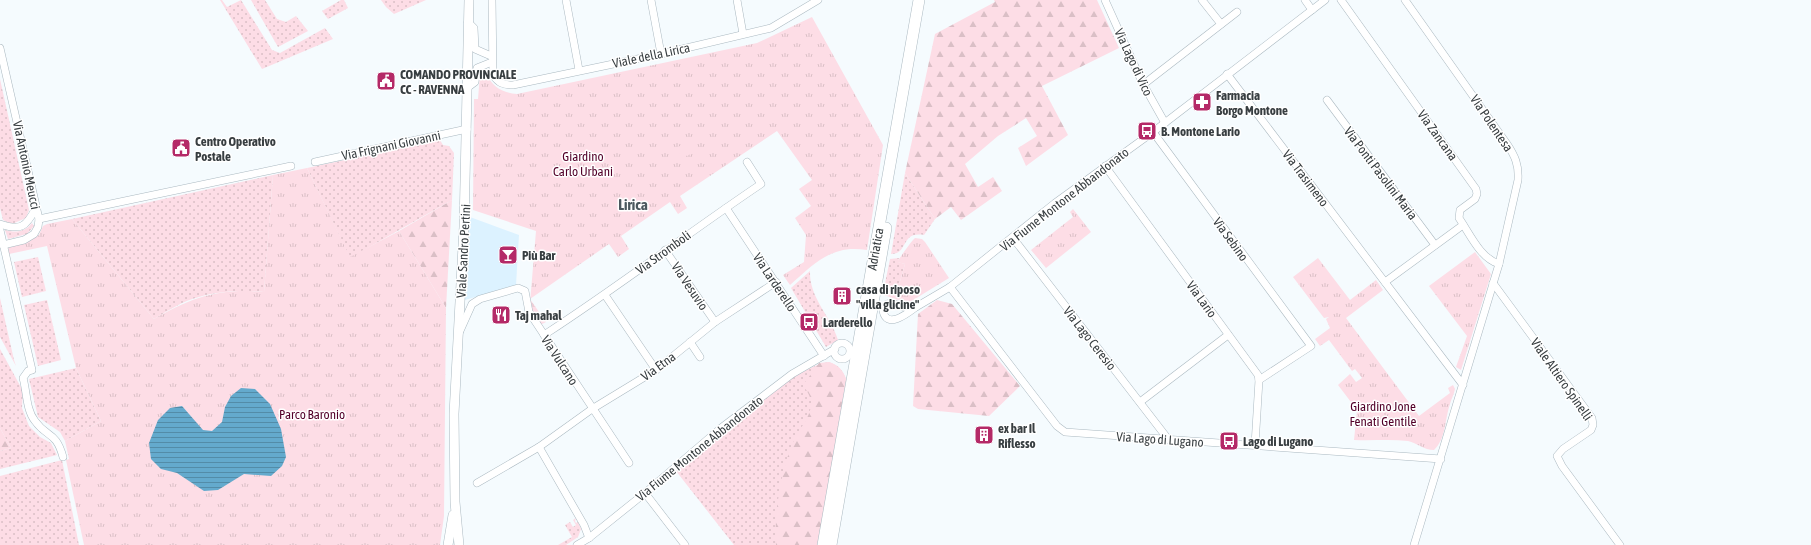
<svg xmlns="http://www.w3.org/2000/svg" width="1811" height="545" font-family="'Asap Condensed',sans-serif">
<defs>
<pattern id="grass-dots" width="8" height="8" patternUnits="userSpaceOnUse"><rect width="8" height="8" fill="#fddde6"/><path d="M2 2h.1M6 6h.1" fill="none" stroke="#dabfc6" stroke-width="1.8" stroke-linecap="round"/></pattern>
<pattern id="forest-firs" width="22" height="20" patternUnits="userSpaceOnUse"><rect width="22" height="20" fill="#fddde6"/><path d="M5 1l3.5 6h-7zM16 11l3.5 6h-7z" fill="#dabfc6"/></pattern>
<pattern id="park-tufts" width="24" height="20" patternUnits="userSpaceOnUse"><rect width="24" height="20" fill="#fddde6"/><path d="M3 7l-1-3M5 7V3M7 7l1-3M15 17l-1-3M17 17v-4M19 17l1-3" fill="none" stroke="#dabfc6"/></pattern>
<pattern id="water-rules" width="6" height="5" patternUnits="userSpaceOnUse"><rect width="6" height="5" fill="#64aacd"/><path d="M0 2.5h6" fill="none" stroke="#538ca8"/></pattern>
</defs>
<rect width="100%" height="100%" fill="#f5fbfe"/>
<!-- built -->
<path fill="#dcf2ff" d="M470 217 519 235 516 285 465 300Z"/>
<!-- grass -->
<g fill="url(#grass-dots)">
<path d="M220 0H222L227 7 241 0 272 50 280 53 325 28 333 39 262 69Z"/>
<path d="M251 0H265L277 19 286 22 296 16 308 31 278 47Z"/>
<path d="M341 0H344L348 8 328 19 322 11Z"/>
<path d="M381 0H426L394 14 386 7Z"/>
<path d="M0 79 29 210 26 218 12 224 3 220 0 208Z"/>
<path d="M440 140 443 145 449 146 454 153 452 200 350 258 307 168Z"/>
<path d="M905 173 935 219 924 235C900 231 909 254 891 254Z"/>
<path d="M273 175 264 292C245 290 218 291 199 297 183 301 169 310 154 319L72 219Z"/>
<path d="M32 223 34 226 27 234 8 239 5 230C16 233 25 232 32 223Z"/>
<path d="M38 257 46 291 22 297 14 262Z"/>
<path d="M899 258 898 262 905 264 895 299 884 295 883 293 890 259Z"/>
<path d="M810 271C809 298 831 316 838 340L826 347 791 288Z"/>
<path d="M0 298 14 360 16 366 0 337Z"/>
<path d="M47 300 61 360 38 366 24 305Z"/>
<path d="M0 349 23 391 22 408 29 426 40 437 51 443 57 455 0 469V451L11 448 0 428Z"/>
<path d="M829 362C838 365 843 370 846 379L818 545H734L676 471C707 445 793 366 829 362Z"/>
<path d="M76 368 101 421 65 441 60 432 38 417 29 379Z"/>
<path d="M62 460 79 545H0V476Z"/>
<path d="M576 518 575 521 576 523 578 522 581 529 578 537 566 545H558L572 537 565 525 570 522 573 527 576 525 573 520Z"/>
</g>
<!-- forest -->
<g fill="url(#forest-firs)">
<path d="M994 0H1097L1119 48 1042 86 1068 135 1026 166 1018 148 1037 136 1026 118 998 136 965 164 978 187 993 177 1002 191 961 220 951 207 935 219 905 173 935 34 995 2Z"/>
<path d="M452 200 446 308 399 231Z"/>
<path d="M937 300 952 304 1020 386 989 416 918 409 913 406 918 314Z"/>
<path d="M829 362C838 365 843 370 846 379L818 545H776C774 513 781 469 794 440 799 429 810 418 811 405 812 398 807 391 803 385L819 363Z"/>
<path d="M0 428 11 448 0 451Z"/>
</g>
<!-- park -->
<g fill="url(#park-tufts)">
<path d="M812 17 883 145 867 250C832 244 815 263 790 285L783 275 804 262 806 235 795 218 811 206 799 189 812 180 777 131 680 196 687 208 678 214 670 202 621 236 629 249 618 257 609 244 530 299 546 322 540 325 531 310 530 303 536 231 473 210 474 99H478L480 74 485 72C493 87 500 92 517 94L757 43Z"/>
<path d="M307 168 350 257 399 231 446 308 444 516 440 545H84L66 460 69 459 65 441 101 421 76 368 47 246 9 254 8 247 32 239 39 235 43 226 47 224 72 219 154 319C192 297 220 288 264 292L273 175Z"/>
<path d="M1073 209 1091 232 1046 268 1031 250 1073 217 1070 212Z"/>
<path d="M915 238 922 239 925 242 949 278 910 302 895 299 905 264 897 262C899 259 912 240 915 238Z"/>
<path d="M1475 252 1491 274 1461 370 1456 367 1467 336 1429 286Z"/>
<path d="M1318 258 1350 300 1376 280 1383 290 1346 318 1419 416 1450 393 1448 388 1453 385 1455 389C1454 395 1451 399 1450 404 1445 418 1446 439 1434 450 1424 450 1417 443 1408 441 1390 439 1372 441 1354 440L1357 410 1338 385 1350 374 1356 382 1362 378 1355 369 1352 371 1329 340 1320 346 1315 339 1330 328 1326 319 1329 317 1324 318 1293 277Z"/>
</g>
<!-- pitch -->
<g fill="#fddde6">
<path d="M687 144 691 154 681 158 677 147Z"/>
<path d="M1372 399 1393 426 1381 432 1362 406Z"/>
<path d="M1405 403 1414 416 1405 424 1395 411Z"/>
</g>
<!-- water -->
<path fill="url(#water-rules)" d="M241 388 255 389 270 404 281 429 286 457 282 466 271 476 244 474 218 490 204 491 177 473 161 469 151 459 149 443 158 420 170 408 182 406 203 430 212 431 222 422 225 407 231 396Z"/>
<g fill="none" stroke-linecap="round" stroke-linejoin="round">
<defs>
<g id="minor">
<path d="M492 0 493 75C498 83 503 85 513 85L661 54 771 28 818 0"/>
<path d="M566 0 579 70"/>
<path d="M651 0 661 54"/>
<path d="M737 0 743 34"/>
<path d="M1105 0 1142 82 1165 123"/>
<path d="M1202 0 1221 24"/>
<path d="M1305 0 1312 10"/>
<path d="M1341 0 1476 189 1477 194 1475 199 1460 210 1459 218C1470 234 1480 258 1499 264"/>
<path d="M1405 0 1507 144C1515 156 1519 165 1518 180L1499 264 1414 545"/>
<path d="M468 22 474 28 475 49 491 56"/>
<path d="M0 48 39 219 38 227 34 234 24 240 3 245"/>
<path d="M1227 74 1463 385"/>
<path d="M1144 84 1237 12"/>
<path d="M467 88 475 82 477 68 492 62"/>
<path d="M1327 100 1435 245"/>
<path d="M1153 132 1311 346 1259 380"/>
<path d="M315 162 467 129"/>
<path d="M1105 166 1258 375 1259 380 1255 445"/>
<path d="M726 208 824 356"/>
<path d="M39 219 291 166"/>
<path d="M0 224C21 231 26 227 36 208"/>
<path d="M0 230 32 370 28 371 23 378C27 392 26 410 35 421 47 438 56 431 63 457"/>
<path d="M1013 238 1168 439"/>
<path d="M665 250 715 322"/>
<path d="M1385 282 1463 225"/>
<path d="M1493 283 1592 418 1593 425 1591 430 1563 449 1557 456 1562 466 1620 545"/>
<path d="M950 287 1057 426 1065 432 1441 459"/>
<path d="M605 295 656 370"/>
<path d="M892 303 904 307H916C908 313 887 330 883 311L887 304Z"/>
<path d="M916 307 950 287 1055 203 1153 132 1325 0"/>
<path d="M459 333 472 304 480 299 518 288 525 291 529 312 629 463"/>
<path d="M544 335C618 287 688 233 761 184L747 162"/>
<path d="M690 342 700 357"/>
<circle cx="842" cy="351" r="8"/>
<path d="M1140 402 1228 335"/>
<path d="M539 447 584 525 589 538"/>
<path d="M477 483 539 447 592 409 656 370 715 322 776 282"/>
<path d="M645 493 685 545"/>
<path d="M577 545 589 538 645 493 721 428 792 374 835 349"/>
</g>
<g id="major">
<path d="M448 545 453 515"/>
<path d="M459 545 455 502 454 414 464 227 469 0"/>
</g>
<g id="highway">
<path d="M823 545 919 0"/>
<path d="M831 545 886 228"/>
</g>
</defs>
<!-- minor casing -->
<use href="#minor" stroke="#abb9c1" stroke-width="8"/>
<!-- major casing -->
<use href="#major" stroke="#abb9c1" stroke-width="10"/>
<!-- highway casing -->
<use href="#highway" stroke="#abb9c1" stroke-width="12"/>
<!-- minor -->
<use href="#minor" stroke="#fff" stroke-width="7"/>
<!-- major -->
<use href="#major" stroke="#fff" stroke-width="9"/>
<!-- highway -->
<use href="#highway" stroke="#fff" stroke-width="11"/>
</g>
<!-- icons -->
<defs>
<symbol id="civic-square" viewBox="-11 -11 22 22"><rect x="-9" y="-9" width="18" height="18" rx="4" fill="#b42967" stroke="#fff"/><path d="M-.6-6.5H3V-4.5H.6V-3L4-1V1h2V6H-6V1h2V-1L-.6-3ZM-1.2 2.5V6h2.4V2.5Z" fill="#fff"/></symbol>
<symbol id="pharmacy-square" viewBox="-11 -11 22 22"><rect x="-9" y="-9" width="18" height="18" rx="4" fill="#b42967" stroke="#fff"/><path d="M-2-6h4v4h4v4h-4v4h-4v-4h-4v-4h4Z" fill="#fff"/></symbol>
<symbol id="bus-square" viewBox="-11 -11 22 22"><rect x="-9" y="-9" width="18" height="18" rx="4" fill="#b42967" stroke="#fff"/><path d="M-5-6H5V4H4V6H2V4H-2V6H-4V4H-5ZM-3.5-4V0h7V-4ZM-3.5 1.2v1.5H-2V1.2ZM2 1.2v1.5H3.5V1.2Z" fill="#fff"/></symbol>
<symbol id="bar-square" viewBox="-11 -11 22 22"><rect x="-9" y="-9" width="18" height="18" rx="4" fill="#b42967" stroke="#fff"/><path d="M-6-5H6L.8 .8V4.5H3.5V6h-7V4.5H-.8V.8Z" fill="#fff"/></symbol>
<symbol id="building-square" viewBox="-11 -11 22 22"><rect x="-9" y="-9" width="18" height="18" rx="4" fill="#b42967" stroke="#fff"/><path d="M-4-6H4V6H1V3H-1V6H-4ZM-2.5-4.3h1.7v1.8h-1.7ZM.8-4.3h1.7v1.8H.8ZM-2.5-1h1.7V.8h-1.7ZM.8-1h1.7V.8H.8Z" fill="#fff"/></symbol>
<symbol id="restaurant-square" viewBox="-11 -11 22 22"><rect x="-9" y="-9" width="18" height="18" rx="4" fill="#b42967" stroke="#fff"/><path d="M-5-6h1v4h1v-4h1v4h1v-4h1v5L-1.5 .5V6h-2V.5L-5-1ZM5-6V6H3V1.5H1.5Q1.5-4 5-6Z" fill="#fff"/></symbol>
</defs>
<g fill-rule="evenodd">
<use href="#civic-square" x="375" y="70" width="22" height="22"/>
<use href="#pharmacy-square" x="1191" y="91" width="22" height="22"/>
<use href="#bus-square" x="1136" y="120" width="22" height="22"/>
<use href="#civic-square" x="170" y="137" width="22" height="22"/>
<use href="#bar-square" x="497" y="244" width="22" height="22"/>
<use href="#building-square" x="831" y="285" width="22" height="22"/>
<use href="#restaurant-square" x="490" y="304" width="22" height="22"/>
<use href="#bus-square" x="798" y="311" width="22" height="22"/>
<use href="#building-square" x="973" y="424" width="22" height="22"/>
<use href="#bus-square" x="1218" y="430" width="22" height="22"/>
</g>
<g text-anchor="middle" stroke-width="3" stroke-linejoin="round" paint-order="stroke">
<!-- street labels -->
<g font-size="13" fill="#383e41" stroke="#fff">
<text transform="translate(651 55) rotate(-12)" y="5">Viale della Lirica</text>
<text transform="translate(1134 62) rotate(65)" y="5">Via Lago di Vico</text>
<text transform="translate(1492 123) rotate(56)" y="5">Via Polentesa</text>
<text transform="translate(1438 135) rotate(54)" y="5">Via Zancana</text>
<text transform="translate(391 145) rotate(-12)" y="5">Via Frignani Giovanni</text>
<text transform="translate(27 165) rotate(78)" y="5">Via Antonio Meucci</text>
<text transform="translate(1381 173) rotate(53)" y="5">Via Ponti Pasolini Maria</text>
<text transform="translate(1306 178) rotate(53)" y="5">Via Trasimeno</text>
<text transform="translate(1064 199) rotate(-38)" y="5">Via Fiume Montone Abbandonato</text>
<text transform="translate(1231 239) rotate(54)" y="5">Via Sebino</text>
<text transform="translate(875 249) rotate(-80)" y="5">Adriatica</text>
<text transform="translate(463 251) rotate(-87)" y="5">Viale Sandro Pertini</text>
<text transform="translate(663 252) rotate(-36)" y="5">Via Stromboli</text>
<text transform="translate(775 282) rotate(56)" y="5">Via Larderello</text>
<text transform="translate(690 286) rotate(56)" y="5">Via Vesuvio</text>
<text transform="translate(1202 299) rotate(54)" y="5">Via Lario</text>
<text transform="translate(1090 338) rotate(52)" y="5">Via Lago Ceresio</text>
<text transform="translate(560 360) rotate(57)" y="5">Via Vulcano</text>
<text transform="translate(658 366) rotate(-36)" y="5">Via Etna</text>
<text transform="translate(1562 379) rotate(55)" y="5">Viale Altiero Spinelli</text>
<text transform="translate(1160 439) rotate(4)" y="5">Via Lago di Lugano</text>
<text transform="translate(699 448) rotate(-39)" y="5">Via Fiume Montone Abbandonato</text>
</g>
<!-- poi labels -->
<g font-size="13" font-weight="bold" fill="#383e41" stroke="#fff" text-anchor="start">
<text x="400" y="79">COMANDO PROVINCIALE<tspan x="400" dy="15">CC - RAVENNA</tspan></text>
<text x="1216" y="100">Farmacia<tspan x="1216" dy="15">Borgo Montone</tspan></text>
<text x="1161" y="136">B. Montone Lario</text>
<text x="195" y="146">Centro Operativo<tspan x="195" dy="15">Postale</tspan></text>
<text x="522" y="260">Più Bar</text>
<text x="856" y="294">casa di riposo<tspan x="856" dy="15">"villa glicine"</tspan></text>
<text x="515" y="320">Taj mahal</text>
<text x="823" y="327">Larderello</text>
<text x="998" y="433">ex bar Il<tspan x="998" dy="15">Riflesso</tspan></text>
<text x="1243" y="446">Lago di Lugano</text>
</g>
<!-- park labels -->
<g font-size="13" fill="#520029" stroke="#fff">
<text x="583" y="161">Giardino<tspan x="583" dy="15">Carlo Urbani</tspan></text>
<text x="1383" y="411">Giardino Jone<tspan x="1383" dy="15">Fenati Gentile</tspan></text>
<text x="312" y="419">Parco Baronio</text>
</g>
<!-- quarter labels -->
<g font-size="15" font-weight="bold" fill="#4b575e" stroke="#fff">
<text x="633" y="210">Lirica</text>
</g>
</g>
</svg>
